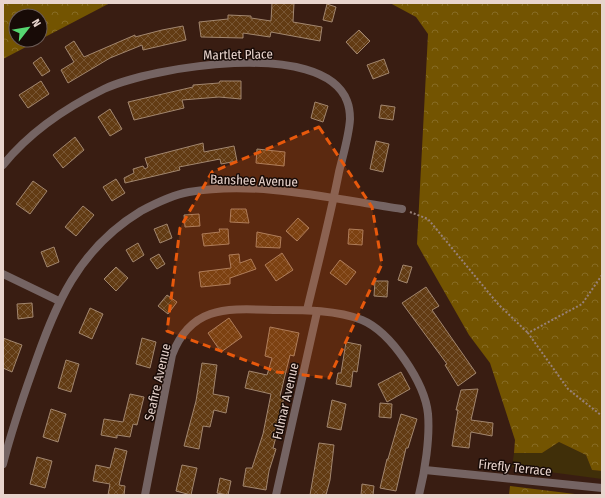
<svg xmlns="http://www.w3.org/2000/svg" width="605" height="498" font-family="'Fira Sans Condensed',sans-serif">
<defs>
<pattern id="forest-crowns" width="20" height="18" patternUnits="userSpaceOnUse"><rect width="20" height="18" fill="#735401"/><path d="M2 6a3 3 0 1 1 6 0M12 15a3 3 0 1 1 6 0" fill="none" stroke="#876c25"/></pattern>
<pattern id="building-cross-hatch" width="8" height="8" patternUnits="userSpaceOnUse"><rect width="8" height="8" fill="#623b13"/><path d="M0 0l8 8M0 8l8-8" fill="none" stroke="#785634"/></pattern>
</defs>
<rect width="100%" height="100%" fill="#391d12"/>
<!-- grass -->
<path fill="#402f09" d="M559 442 586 455 592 470 602 471V479L512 467 514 453H542Z"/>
<!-- forest -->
<g fill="url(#forest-crowns)" fill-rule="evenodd">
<path d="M3 3H110L3 59ZM16 16H40V40H16Z"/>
<path d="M390 3H602V471L592 470 586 455 559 442 542 453H514L515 440 490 363 469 335 417 244 428 34 416 17Z"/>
<path d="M510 486 583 495H509Z"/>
</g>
<!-- building -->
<g fill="url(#building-cross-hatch)" stroke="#a2866e">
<path d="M272 3H294L293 22 322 27 320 41 271 32 270 37 243 33V38L201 37 199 22 228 19V15L251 16V18L271 21Z"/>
<path d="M327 4 336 7 332 22 323 20Z"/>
<path d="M183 26 186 40 143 50 142 45 110 58 68 83 61 70 74 62 65 47 74 41 84 57 135 35V37L162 30Z"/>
<path d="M359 30 370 41 357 54 346 42Z"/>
<path d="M41 57 50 71 42 76 33 63Z"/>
<path d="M384 59 389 73 373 79 367 65Z"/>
<path d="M41 81 49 94 28 108 19 95Z"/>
<path d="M220 81H241V99L219 97 182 100 184 108 134 120 128 102 193 87V85L219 83Z"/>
<path d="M315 102 328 106 323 122 311 118Z"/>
<path d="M381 105 395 107 393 120 379 118Z"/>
<path d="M110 109 122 129 110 136 98 117Z"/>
<path d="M75 137 84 150 63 168 53 155Z"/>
<path d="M376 141 389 144 383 172 370 169Z"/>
<path d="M203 143 204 152 234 146 237 161 221 164 220 159 179 167 180 170 125 183 124 178 134 173 133 169 143 166 145 169 148 167 145 158Z"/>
<path d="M257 149 285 152 284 166 256 163Z"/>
<path d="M116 179 125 193 112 201 103 187Z"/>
<path d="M33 181 47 191 30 214 16 204Z"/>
<path d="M83 206 94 215 76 236 65 227Z"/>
<path d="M231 209H246L249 223 230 222Z"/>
<path d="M199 214 200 226 185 227 184 215Z"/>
<path d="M298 218 309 228 297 241 286 231Z"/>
<path d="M167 224 172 238 160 243 154 229Z"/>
<path d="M219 229H228L229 244 204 246 202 234 220 232Z"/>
<path d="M349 229 363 230 362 245 348 244Z"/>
<path d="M257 232 281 237 280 248 256 247Z"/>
<path d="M138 243 144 255 133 262 126 250Z"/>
<path d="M54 247 59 262 47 267 41 252Z"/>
<path d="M282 253 293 270 276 281 265 265Z"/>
<path d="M159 254 165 264 157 269 150 259Z"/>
<path d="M239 254 240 263 251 259 256 269 230 278V284L201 287 199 272 231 268 229 255Z"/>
<path d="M340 260 356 272 346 285 330 273Z"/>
<path d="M403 265 412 267 407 283 398 280Z"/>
<path d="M116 267 128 278 116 291 104 279Z"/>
<path d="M375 281H388L387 297 374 296Z"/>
<path d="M426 287 439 306 432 310 476 373 458 386 445 365 447 364 402 303Z"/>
<path d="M167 295 177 302 168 314 158 306Z"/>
<path d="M32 303 33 317 18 319 17 304Z"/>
<path d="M90 308 103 314 92 339 79 333Z"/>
<path d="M229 318 242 337 221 352 208 333Z"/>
<path d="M270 327 299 333 294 356 290 355 280 396 284 397 278 421 280 422 273 448 276 449 269 471 266 490 243 486 246 468H252L263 434 271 394 245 388 249 371 267 375 272 358 265 356Z"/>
<path d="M3 338 22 345 12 372 3 368Z"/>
<path d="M142 338 156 342 150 368 136 364Z"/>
<path d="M346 342 361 345 357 372 353 371 351 387 336 384 338 373H341Z"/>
<path d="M66 360 79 364 71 392 58 388Z"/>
<path d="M202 363 217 365 213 394 229 397 226 413 214 410 210 427 203 426 199 449 184 446 196 401Z"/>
<path d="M401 372 410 389 387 402 378 384Z"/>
<path d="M478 389 471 420 493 423 492 436 471 432 469 448 452 446 458 410H456L461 390Z"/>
<path d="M130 394 144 397 137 425 133 424 130 437 117 435V438L101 435 104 419 123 422Z"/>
<path d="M332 400 346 404 341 430 327 427Z"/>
<path d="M380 403 392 404 391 418 379 417Z"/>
<path d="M51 409 66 414 58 442 43 437Z"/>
<path d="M401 414 417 419 408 448H406L396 491 380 488 387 459H388Z"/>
<path d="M319 443 334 445 330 480 326 495H310Z"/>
<path d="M115 448 127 451 119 485 125 486 124 495H108L110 484 93 481 96 465 110 468Z"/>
<path d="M37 457 52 461 45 488 30 484Z"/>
<path d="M182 465 197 468 191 495 176 491Z"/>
<path d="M220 478 231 481 228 495 217 493Z"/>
<path d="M362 484 374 486 373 495H361Z"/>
</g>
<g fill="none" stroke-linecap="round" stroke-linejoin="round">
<!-- path -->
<g stroke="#988178" stroke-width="2" stroke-dasharray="2 2" stroke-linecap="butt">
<path d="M410 212 428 219 498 304 528 333"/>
<path d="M602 275 582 304 528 333 568 389 602 416"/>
</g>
<!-- street -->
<g stroke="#756463" stroke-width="8">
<path d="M3 165C29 133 67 107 104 89 151 67 323 38 347 101 349 106 350 113 350 119 349 136 343 155 339 172 330 218 318 264 307 310"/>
<path d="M3 274 59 301"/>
<path d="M3 464C11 433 21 403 32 372 55 305 78 249 141 211 156 203 172 195 189 192 257 180 334 199 402 209"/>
<path d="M425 470 602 488"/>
<path d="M145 495 172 355C192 303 231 309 278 310 305 310 337 310 362 320 391 332 425 383 428 414 430 438 425 471 419 495"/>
<path d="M276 495 317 312"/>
</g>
</g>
<!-- marked area -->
<path fill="#e8590c" fill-opacity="0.2" stroke="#e8590c" stroke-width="3" stroke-dasharray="8 5" stroke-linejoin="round" d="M319 127 372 207 382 264 329 378 277 372 167 331 180 228 212 172Z"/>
<g text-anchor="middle" stroke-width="3" stroke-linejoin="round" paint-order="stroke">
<!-- street labels -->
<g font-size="13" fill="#e8d4cd" stroke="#180b07">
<text transform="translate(238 54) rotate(-1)" y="5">Martlet Place</text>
<text transform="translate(254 180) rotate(2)" y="5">Banshee Avenue</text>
<text transform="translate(157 382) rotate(-77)" y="5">Seafire Avenue</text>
<text transform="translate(285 401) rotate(-77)" y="5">Fulmar Avenue</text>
<text transform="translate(515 467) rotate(6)" y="5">Firefly Terrace</text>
</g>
</g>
<!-- border -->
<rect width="605" height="498" fill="none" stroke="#e8d4cd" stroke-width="8"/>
<!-- north arrow -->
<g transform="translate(28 28) rotate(59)"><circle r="19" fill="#180b07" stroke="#6b5b56"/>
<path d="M0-3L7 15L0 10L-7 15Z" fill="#56d671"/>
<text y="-6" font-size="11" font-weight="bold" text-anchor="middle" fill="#e8d4cd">N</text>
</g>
</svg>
